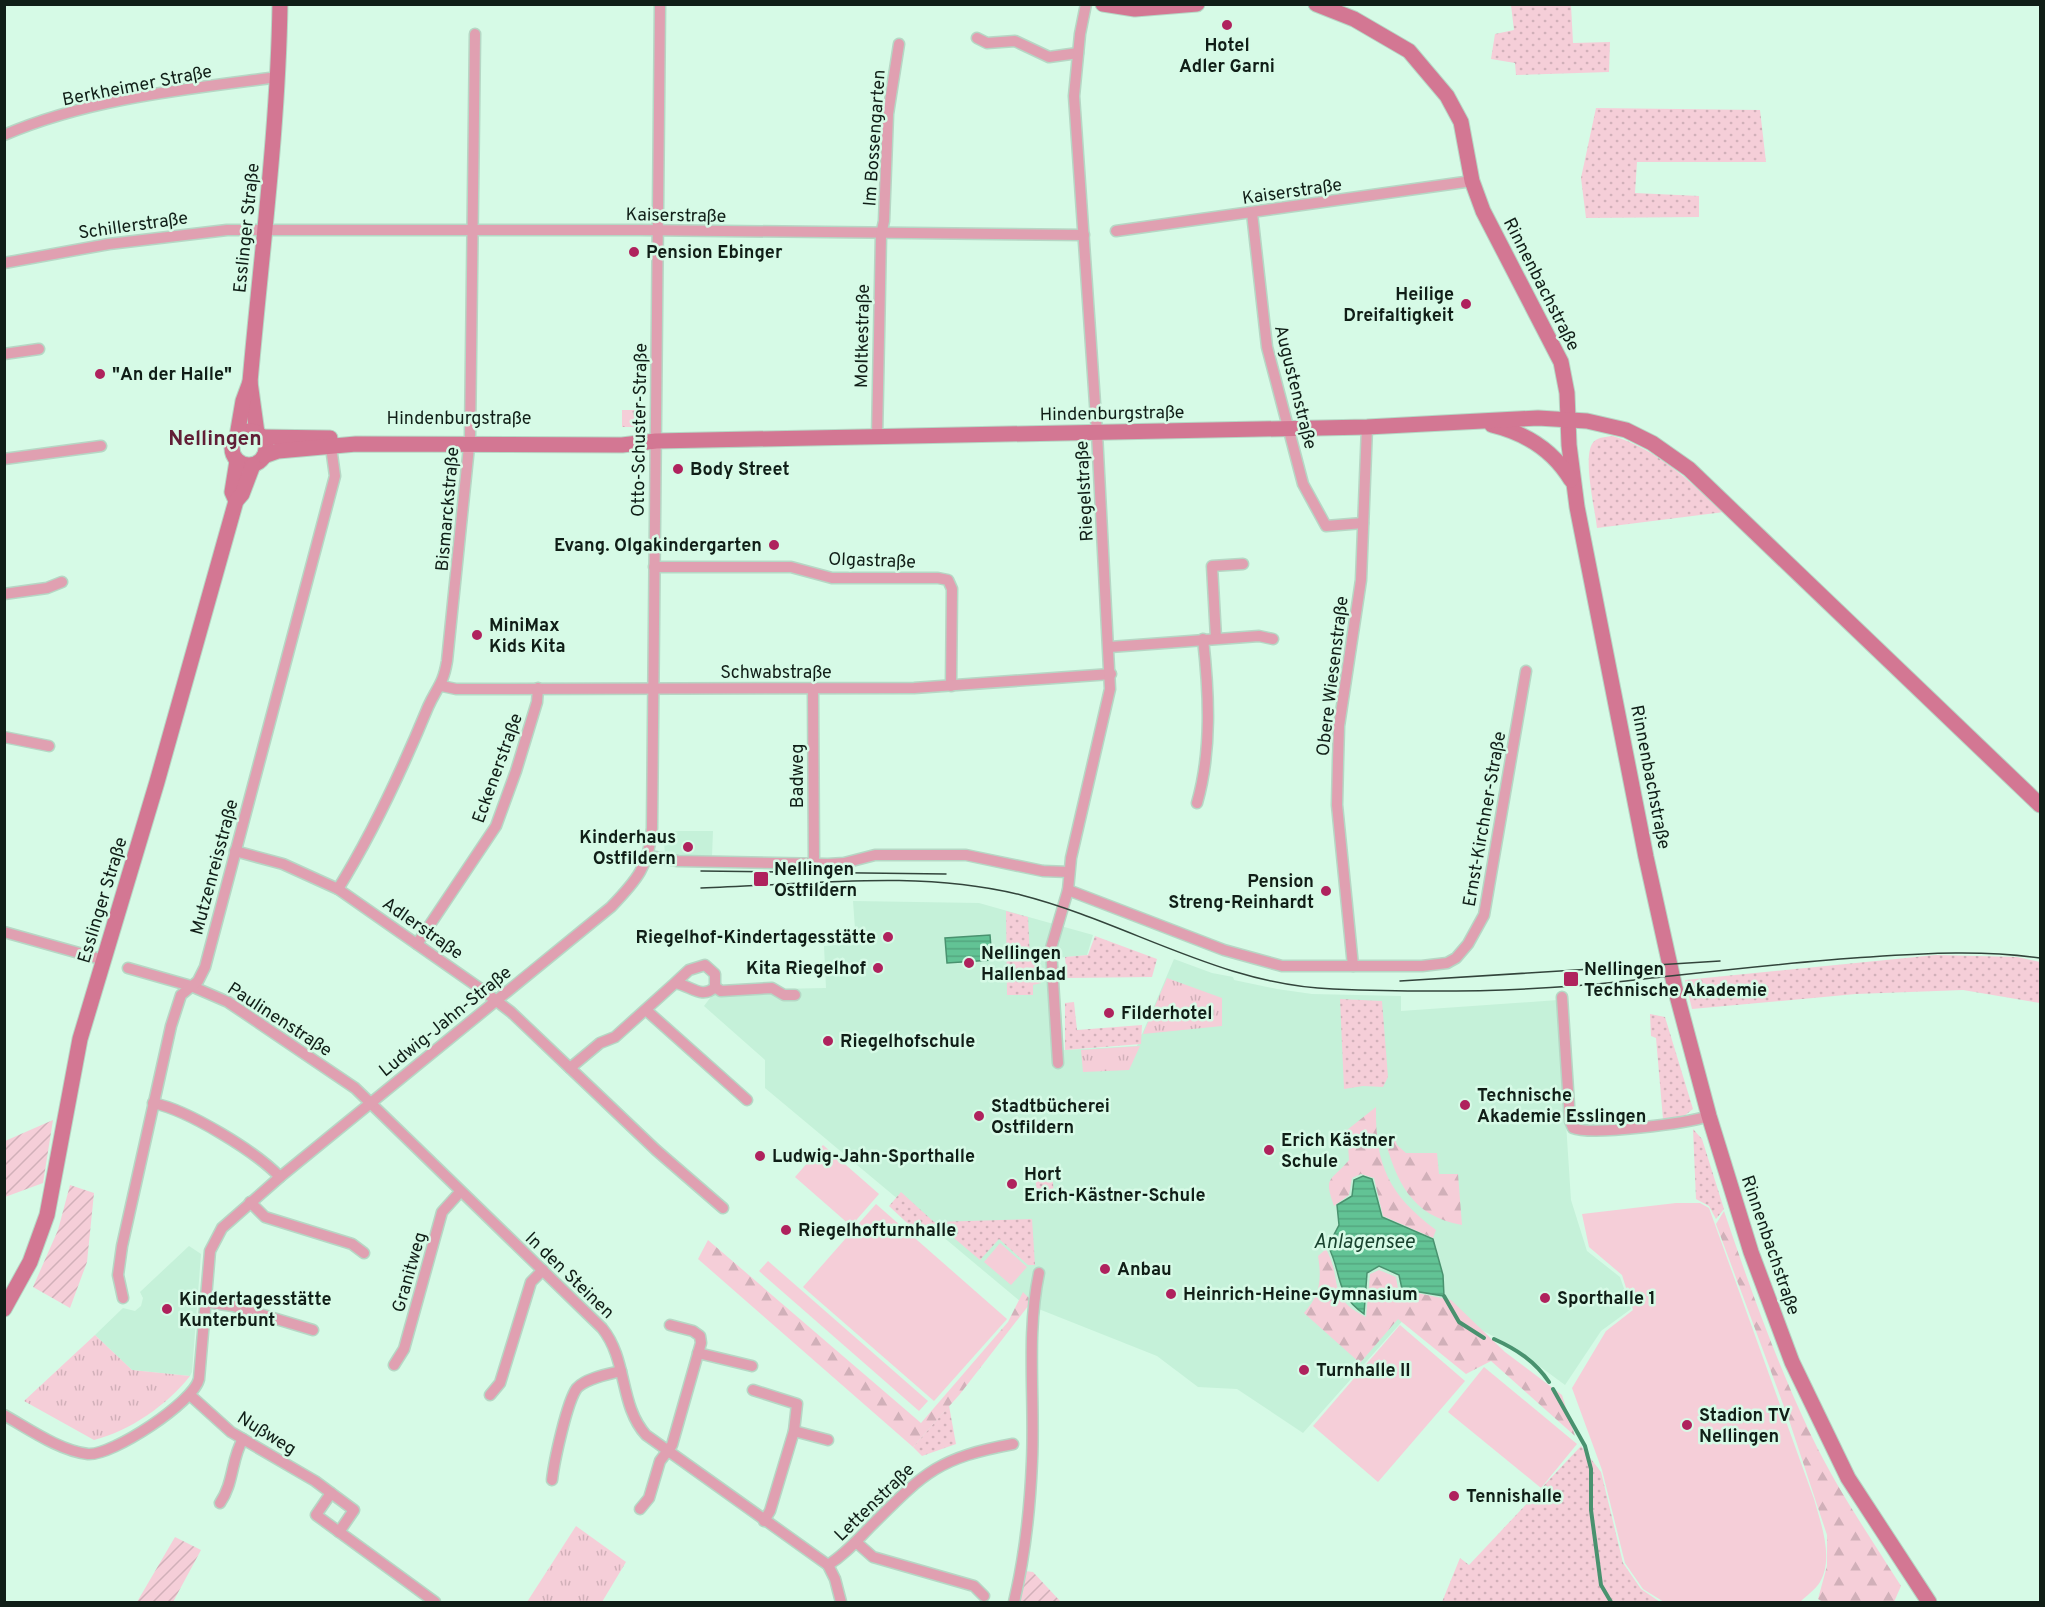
<svg xmlns="http://www.w3.org/2000/svg" width="2045" height="1607" font-family="Overpass,sans-serif">
<defs>
<pattern id="grass-dots" width="8" height="8" patternUnits="userSpaceOnUse" patternTransform="scale(1.5)"><rect width="8" height="8" fill="#f5ced8"/><path d="M2 2h.1M6 6h.1" fill="none" stroke="#d1b0b9" stroke-width="1.8" stroke-linecap="round"/></pattern>
<pattern id="forest-firs" width="22" height="20" patternUnits="userSpaceOnUse" patternTransform="scale(1.5)"><rect width="22" height="20" fill="#f5ced8"/><path d="M5 1l3.5 6h-7zM16 11l3.5 6h-7z" fill="#d1b0b9"/></pattern>
<pattern id="park-tufts" width="24" height="20" patternUnits="userSpaceOnUse" patternTransform="scale(1.5)"><rect width="24" height="20" fill="#f5ced8"/><path d="M3 7l-1-3M5 7V3M7 7l1-3M15 17l-1-3M17 17v-4M19 17l1-3" fill="none" stroke="#d1b0b9"/></pattern>
<pattern id="garden-furrows" width="10" height="10" patternUnits="userSpaceOnUse" patternTransform="scale(1.5)"><rect width="10" height="10" fill="#f5ced8"/><path d="M-1 1l2-2M0 10L10 0M9 11l2-2" fill="none" stroke="#d1b0b9"/></pattern>
<pattern id="water-rules" width="6" height="5" patternUnits="userSpaceOnUse" patternTransform="scale(1.5)"><rect width="6" height="5" fill="#62c395"/><path d="M0 2.5h6" fill="none" stroke="#54a780"/></pattern>
</defs>
<rect width="100%" height="100%" fill="#d6fae6"/>
<!-- built -->
<g fill="#c5f1d9">
<path d="M663 831H713L712 856 665 854Z"/>
<path d="M853 901 979 903 1093 935 1087 955 1057 958 1064 1050 1137 1046 1174 959 1212 973 1233 977 1234 980 1277 989 1312 994 1401 996V1011L1558 1000 1571 1200 1587 1251 1620 1277 1631 1309 1601 1331 1565 1385 1512 1346 1422 1299 1303 1433 1237 1389 1198 1387 1157 1356 1021 1302 765 1088V1060L704 1006 716 990 826 988 824 946 856 943Z"/>
<path d="M189 1246 201 1254 192 1372 190 1376 132 1370 95 1335 123 1308 135 1311 141 1306 143 1298 140 1292Z"/>
</g>
<!-- grass -->
<g fill="url(#grass-dots)">
<path d="M1511 5H1571L1573 43 1610 42 1609 72 1516 75 1515 63 1491 59 1495 34 1514 30Z"/>
<path d="M1596 108 1760 110 1766 162H1637L1635 193 1699 196V217L1586 218 1581 178Z"/>
<path d="M1613 436C1658 450 1689 481 1724 512L1597 528C1595 509 1583 460 1592 444 1596 437 1605 437 1613 436Z"/>
<path d="M1006 911 1028 917 1030 960 1039 959 1041 983 1033 985V995H1007Z"/>
<path d="M1095 936 1157 959 1152 977 1067 978 1065 957 1088 955Z"/>
<path d="M1936 955 2017 957 2040 962V1003L1963 990 1856 994 1692 1009 1685 980Z"/>
<path d="M1340 999 1382 1001 1388 1077 1383 1087 1363 1086 1344 1089Z"/>
<path d="M1074 1002 1077 1030 1142 1025 1141 1044 1065 1050V1003Z"/>
<path d="M1650 1014 1665 1017 1693 1109 1684 1116 1663 1119 1656 1038 1651 1036Z"/>
<path d="M1693 1129 1702 1139 1724 1209 1716 1219 1709 1206 1696 1199Z"/>
<path d="M1052 1172 1054 1195 1037 1196 1035 1173Z"/>
<path d="M901 1192 934 1222 1032 1219 1035 1265H1028L999 1239 980 1260 948 1233 921 1236 889 1206Z"/>
<path d="M949 1406 956 1444 922 1456 913 1447Z"/>
<path d="M1581 1446 1601 1472 1623 1563 1641 1589 1660 1602H1442L1460 1558 1469 1565Z"/>
</g>
<!-- forest -->
<g fill="url(#forest-firs)">
<path d="M1376 1107C1375 1165 1389 1195 1436 1230L1433 1238 1383 1216 1374 1178 1361 1174 1352 1178 1349 1195 1334 1206C1323 1175 1331 1182 1349 1160L1347 1130Z"/>
<path d="M1394 1135 1397 1145 1406 1153H1437L1439 1174H1458L1462 1225C1411 1216 1396 1181 1384 1136Z"/>
<path d="M1724 1211C1750 1288 1777 1364 1812 1437 1837 1489 1870 1537 1901 1586L1894 1602H1823L1818 1599 1827 1566V1535L1789 1420 1716 1224Z"/>
<path d="M708 1240 921 1423 1008 1322 1023 1292 1032 1301 960 1394 913 1447 698 1259Z"/>
<path d="M1326 1249C1344 1282 1325 1296 1366 1317L1370 1274 1379 1270 1396 1277 1398 1289 1451 1300 1505 1352 1562 1395 1575 1436 1491 1361 1466 1374 1398 1319 1360 1363 1304 1313C1320 1295 1322 1280 1318 1256Z"/>
</g>
<!-- park -->
<g fill="url(#park-tufts)">
<path d="M622 410H646L645 427H622Z"/>
<path d="M1167 978 1222 998V1026L1143 1034Z"/>
<path d="M1140 1046 1129 1070 1083 1072 1081 1050Z"/>
<path d="M95 1335 132 1370 190 1376C167 1405 130 1431 94 1440L24 1401Z"/>
<path d="M576 1526 626 1562 602 1602H527Z"/>
</g>
<!-- garden -->
<g fill="url(#garden-furrows)">
<path d="M53 1120 43 1183 5 1197V1141Z"/>
<path d="M70 1185 94 1193 87 1262 70 1308 33 1287 58 1230Z"/>
<path d="M175 1537 201 1550 173 1602H137Z"/>
<path d="M1025 1571 1033 1572 1061 1602H1016Z"/>
</g>
<!-- pitch -->
<g fill="#f5ced8">
<path d="M823 1145 879 1194 851 1226 795 1177Z"/>
<path d="M1676 1203H1700L1709 1208 1814 1499C1821 1524 1834 1558 1820 1582 1815 1590 1806 1596 1800 1602H1664L1643 1589 1625 1563 1602 1470 1572 1388 1606 1331 1633 1310 1622 1275 1589 1247 1582 1214Z"/>
<path d="M876 1204 1007 1319 934 1401 803 1287Z"/>
<path d="M1000 1243 1027 1267 1011 1285 984 1262Z"/>
<path d="M768 1261 928 1401 919 1411 759 1271Z"/>
<path d="M1400 1325 1465 1381 1378 1482 1313 1426Z"/>
<path d="M1484 1367 1577 1444 1541 1488 1448 1412Z"/>
</g>
<!-- water -->
<g fill="url(#water-rules)" stroke="#49926f" stroke-width="1.5">
<path d="M990 935 992 960 947 963 945 938Z"/>
<path d="M1363 1176 1372 1179 1382 1217 1433 1239 1443 1275 1444 1296 1402 1289 1399 1275 1379 1266 1367 1273 1364 1314C1334 1293 1343 1275 1328 1246L1339 1225 1337 1205 1352 1196 1354 1180Z"/>
</g>
<g fill="none" stroke-linecap="round" stroke-linejoin="round">
<!-- stream -->
<g stroke="#49926f" stroke-width="4">
<path d="M1444 1296 1459 1322 1484 1338"/>
<path d="M1494 1339C1516 1349 1535 1361 1549 1382"/>
<path d="M1553 1389 1585 1446 1591 1469V1510L1601 1585 1611 1602"/>
</g>
<defs>
<g id="street">
<path d="M977 38 987 43 1015 41 1049 57 1078 53"/>
<path d="M4 135C90 98 187 89 278 77"/>
<path d="M1252 213 1267 347 1303 484 1326 526 1363 523"/>
<path d="M1116 231 1472 181"/>
<path d="M4 263 109 244 227 230H640L1084 235"/>
<path d="M4 354 39 349"/>
<path d="M877 438 881 235 884 221 888 114 899 44"/>
<path d="M4 459 101 446"/>
<path d="M654 567H791L832 578H938L948 580 952 589 951 686"/>
<path d="M4 594 47 588 62 582"/>
<path d="M1216 638 1212 566 1243 564"/>
<path d="M1110 647 1259 636 1273 639"/>
<path d="M442 686 456 689 914 688 1111 674"/>
<path d="M813 688 814 863"/>
<path d="M4 737 49 746"/>
<path d="M1197 803C1212 751 1209 692 1203 639"/>
<path d="M235 851 283 864 338 889 481 989 511 1012 656 1150 723 1208"/>
<path d="M649 856 678 861 828 864 844 863 875 855H966L1043 871 1069 872"/>
<path d="M338 889C374 831 402 770 428 707 437 687 443 685 447 661L470 437 475 34"/>
<path d="M1068 890 1224 950 1282 966H1422L1447 963 1456 958 1468 944 1484 915 1526 671"/>
<path d="M4 932 104 960"/>
<path d="M417 944 496 826 516 771 537 702 538 688"/>
<path d="M1353 966 1337 805 1338 761 1339 726 1361 580 1367 427"/>
<path d="M128 968 191 986 228 1002 355 1088 602 1328C628 1360 619 1405 646 1435L828 1565 835 1579 841 1602"/>
<path d="M715 987 721 991 772 988 784 995H795"/>
<path d="M1562 997 1570 1121 1573 1128C1592 1136 1687 1123 1709 1116"/>
<path d="M646 1010 747 1100"/>
<path d="M1058 1063 1051 948 1068 890 1071 858 1110 689 1097 433 1074 96 1080 34 1086 4"/>
<path d="M570 1068 600 1043 615 1037 675 983C690 985 702 1000 715 987V974L705 965 689 970 675 983"/>
<path d="M153 1103C188 1110 255 1151 280 1177"/>
<path d="M250 1202 265 1217 352 1244 364 1253"/>
<path d="M123 1298 118 1275 122 1246 171 1026 181 995 198 981 205 967 335 476 330 440"/>
<path d="M205 1302 233 1306 313 1330"/>
<path d="M698 1353 752 1366"/>
<path d="M394 1365 404 1349 442 1212 460 1192"/>
<path d="M753 1390 797 1404 794 1431 770 1511 764 1521"/>
<path d="M490 1395 500 1383 531 1282 543 1270"/>
<path d="M191 1396 231 1432 315 1481 354 1510 339 1532"/>
<path d="M4 1415C29 1429 60 1451 88 1454 112 1456 194 1402 199 1379L210 1251 222 1228 280 1177 611 907C637 880 649 866 652 828L660 4"/>
<path d="M794 1431 828 1440"/>
<path d="M552 1480C554 1462 567 1401 577 1388 586 1378 609 1374 621 1371"/>
<path d="M331 1493 316 1515 435 1602"/>
<path d="M220 1503C234 1483 231 1459 243 1439"/>
<path d="M640 1509 649 1498 660 1461 672 1445 701 1343 700 1336 693 1331 670 1325"/>
<path d="M856 1542 873 1557 974 1586 984 1596"/>
<path d="M828 1565C846 1554 858 1539 872 1525 925 1472 938 1458 1013 1444"/>
<path d="M1014 1602C1025 1556 1030 1509 1032 1461 1035 1398 1026 1335 1039 1273"/>
</g>
<g id="secondary">
<path d="M1103 4 1135 9 1197 4"/>
<path d="M1316 4 1354 19 1409 51 1447 96 1461 122 1472 181 1483 211 1561 362 1567 393 1569 445 1577 507 1646 857 1675 988 1709 1116 1751 1252 1792 1362 1848 1478 1929 1602"/>
<path d="M250 382 257 433"/>
<path d="M1492 425C1525 433 1553 450 1571 480"/>
<circle cx="249" cy="448" r="17"/>
<path d="M237 436 243 401 250 382C261 256 278 131 280 4"/>
<path d="M261 437 330 438"/>
<path d="M264 456 278 451 356 444 622 445 656 441 1367 427 1538 418 1587 421 1626 430 1652 443 1689 469 2040 805"/>
<path d="M236 501 232 492 237 461"/>
<path d="M4 1309 30 1262 47 1215 80 1039 157 782 236 501 242 494 253 465"/>
</g>
</defs>
<!-- street casing -->
<use href="#street" stroke="#b6d7c5" stroke-width="13"/>
<!-- secondary casing -->
<use href="#secondary" stroke="#b6d7c5" stroke-width="17"/>
<!-- street -->
<use href="#street" stroke="#e0a0b1" stroke-width="10"/>
<!-- secondary -->
<use href="#secondary" stroke="#d37793" stroke-width="15"/>
<!-- tram -->
<g stroke="#32443b" stroke-width="1.5">
<path d="M701 871 946 874"/>
<path d="M701 888C806 885 917 869 1021 895 1127 922 1221 985 1333 989 1430 993 1529 992 1626 981 1708 972 1788 962 1870 957 1927 953 1984 950 2040 958"/>
<path d="M1400 981 1720 961"/>
</g>
</g>
<!-- markers -->
<g fill="#af225d" stroke="#d6fae6" stroke-width="2">
<circle cx="1227" cy="25" r="6"/>
<circle cx="634" cy="252" r="6"/>
<circle cx="1466" cy="304" r="6"/>
<circle cx="100" cy="374" r="6"/>
<circle cx="678" cy="469" r="6"/>
<circle cx="774" cy="545" r="6"/>
<circle cx="477" cy="635" r="6"/>
<circle cx="688" cy="847" r="6"/>
<rect x="753" y="871" width="16" height="16" rx="3"/>
<circle cx="1326" cy="891" r="6"/>
<circle cx="888" cy="937" r="6"/>
<circle cx="969" cy="963" r="6"/>
<circle cx="878" cy="968" r="6"/>
<rect x="1563" y="971" width="16" height="16" rx="3"/>
<circle cx="1109" cy="1013" r="6"/>
<circle cx="828" cy="1041" r="6"/>
<circle cx="1465" cy="1105" r="6"/>
<circle cx="979" cy="1116" r="6"/>
<circle cx="1269" cy="1150" r="6"/>
<circle cx="760" cy="1156" r="6"/>
<circle cx="1012" cy="1184" r="6"/>
<circle cx="786" cy="1230" r="6"/>
<circle cx="1105" cy="1269" r="6"/>
<circle cx="1171" cy="1294" r="6"/>
<circle cx="1545" cy="1298" r="6"/>
<circle cx="167" cy="1309" r="6"/>
<circle cx="1304" cy="1370" r="6"/>
<circle cx="1687" cy="1425" r="6"/>
<circle cx="1454" cy="1496" r="6"/>
</g>
<g text-anchor="middle" stroke-width="5" stroke-linejoin="round" paint-order="stroke">
<!-- poi labels -->
<g font-size="18" font-weight="bold" fill="#101e17" stroke="#d6fae6" text-anchor="start">
<text x="1227" y="51" text-anchor="middle">Hotel<tspan x="1227" dy="21">Adler Garni</tspan></text>
<text x="646" y="258">Pension Ebinger</text>
<text x="1454" y="300" text-anchor="end">Heilige<tspan x="1454" dy="21">Dreifaltigkeit</tspan></text>
<text x="112" y="380">"An der Halle"</text>
<text x="690" y="475">Body Street</text>
<text x="762" y="551" text-anchor="end">Evang. Olgakindergarten</text>
<text x="489" y="631">MiniMax<tspan x="489" dy="21">Kids Kita</tspan></text>
<text x="676" y="843" text-anchor="end">Kinderhaus<tspan x="676" dy="21">Ostfildern</tspan></text>
<text x="774" y="875">Nellingen<tspan x="774" dy="21">Ostfildern</tspan></text>
<text x="1314" y="887" text-anchor="end">Pension<tspan x="1314" dy="21">Streng-Reinhardt</tspan></text>
<text x="876" y="943" text-anchor="end">Riegelhof-Kindertagesstätte</text>
<text x="981" y="959">Nellingen<tspan x="981" dy="21">Hallenbad</tspan></text>
<text x="866" y="974" text-anchor="end">Kita Riegelhof</text>
<text x="1584" y="975">Nellingen<tspan x="1584" dy="21">Technische Akademie</tspan></text>
<text x="1121" y="1019">Filderhotel</text>
<text x="840" y="1047">Riegelhofschule</text>
<text x="1477" y="1101">Technische<tspan x="1477" dy="21">Akademie Esslingen</tspan></text>
<text x="991" y="1112">Stadtbücherei<tspan x="991" dy="21">Ostfildern</tspan></text>
<text x="1281" y="1146">Erich Kästner<tspan x="1281" dy="21">Schule</tspan></text>
<text x="772" y="1162">Ludwig-Jahn-Sporthalle</text>
<text x="1024" y="1180">Hort<tspan x="1024" dy="21">Erich-Kästner-Schule</tspan></text>
<text x="798" y="1236">Riegelhofturnhalle</text>
<text x="1117" y="1275">Anbau</text>
<text x="1183" y="1300">Heinrich-Heine-Gymnasium</text>
<text x="1557" y="1304">Sporthalle 1</text>
<text x="179" y="1305">Kindertagesstätte<tspan x="179" dy="21">Kunterbunt</tspan></text>
<text x="1316" y="1376">Turnhalle II</text>
<text x="1699" y="1421">Stadion TV<tspan x="1699" dy="21">Nellingen</tspan></text>
<text x="1466" y="1502">Tennishalle</text>
</g>
<!-- street labels -->
<g font-size="18" fill="#101e17" stroke="#d6fae6">
<text transform="translate(137 85) rotate(-11)" y="6">Berkheimer Straße</text>
<text transform="translate(874 138) rotate(-86)" y="6">Im Bossengarten</text>
<text transform="translate(1292 191) rotate(-8)" y="6">Kaiserstraße</text>
<text transform="translate(676 215) rotate(1)" y="6">Kaiserstraße</text>
<text transform="translate(133 225) rotate(-8)" y="6">Schillerstraße</text>
<text transform="translate(246 228) rotate(-84)" y="6">Esslinger Straße</text>
<text transform="translate(1542 284) rotate(63)" y="6">Rinnenbachstraße</text>
<text transform="translate(862 336) rotate(-89)" y="6">Moltkestraße</text>
<text transform="translate(1296 387) rotate(76)" y="6">Augustenstraße</text>
<text transform="translate(1112 413) rotate(-1)" y="6">Hindenburgstraße</text>
<text x="459" y="424">Hindenburgstraße</text>
<text transform="translate(639 430) rotate(-89)" y="6">Otto-Schuster-Straße</text>
<text transform="translate(1084 491) rotate(-93)" y="6">Riegelstraße</text>
<text transform="translate(447 509) rotate(-85)" y="6">Bismarckstraße</text>
<text transform="translate(872 560) rotate(2)" y="6">Olgastraße</text>
<text x="776" y="678">Schwabstraße</text>
<text transform="translate(1332 676) rotate(-83)" y="6">Obere Wiesenstraße</text>
<text transform="translate(497 768) rotate(-70)" y="6">Eckenerstraße</text>
<text transform="translate(797 776) rotate(-90)" y="6">Badweg</text>
<text transform="translate(1651 777) rotate(79)" y="6">Rinnenbachstraße</text>
<text transform="translate(1484 819) rotate(-80)" y="6">Ernst-Kirchner-Straße</text>
<text transform="translate(214 867) rotate(-75)" y="6">Mutzenreisstraße</text>
<text transform="translate(102 900) rotate(-73)" y="6">Esslinger Straße</text>
<text transform="translate(423 928) rotate(35)" y="6">Adlerstraße</text>
<text transform="translate(280 1019) rotate(33)" y="6">Paulinenstraße</text>
<text transform="translate(445 1021) rotate(-39)" y="6">Ludwig-Jahn-Straße</text>
<text transform="translate(1771 1245) rotate(71)" y="6">Rinnenbachstraße</text>
<text transform="translate(409 1272) rotate(-74)" y="6">Granitweg</text>
<text transform="translate(570 1275) rotate(44)" y="6">In den Steinen</text>
<text transform="translate(267 1433) rotate(32)" y="6">Nußweg</text>
<text transform="translate(874 1502) rotate(-44)" y="6">Lettenstraße</text>
</g>
<!-- water labels -->
<g font-size="20" font-style="italic" fill="#19432f" stroke="#d6fae6">
<text x="1364" y="1248">Anlagensee</text>
</g>
<!-- quarter labels -->
<g font-size="21" font-weight="bold" fill="#611e36" stroke="#d6fae6">
<text x="215" y="445">Nellingen</text>
</g>
</g>
<!-- border -->
<rect width="2045" height="1607" fill="none" stroke="#101e17" stroke-width="12"/>
</svg>
